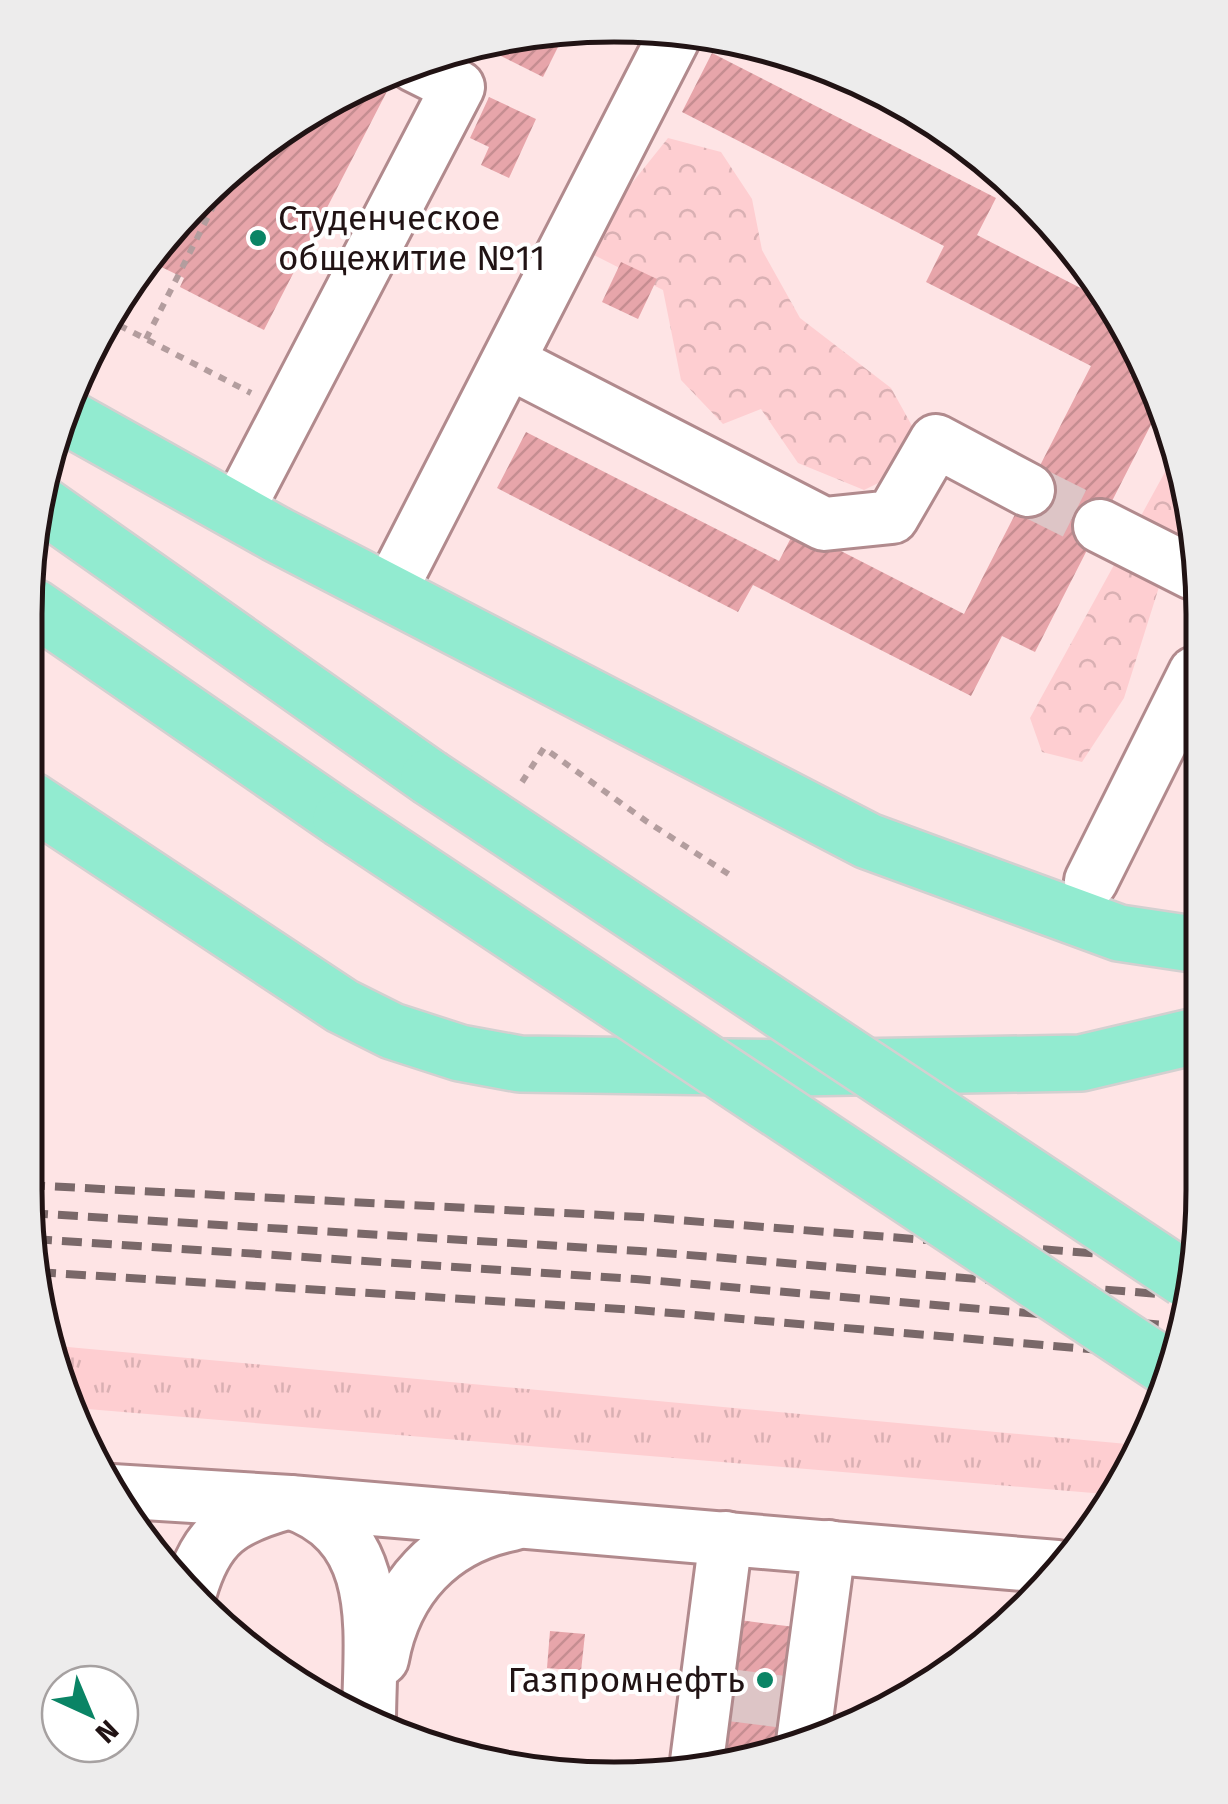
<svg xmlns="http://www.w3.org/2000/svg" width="1228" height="1804" font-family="'Fira Sans',sans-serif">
<defs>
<pattern id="grass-tufts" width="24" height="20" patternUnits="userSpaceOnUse" patternTransform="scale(2.5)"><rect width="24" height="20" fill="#feced1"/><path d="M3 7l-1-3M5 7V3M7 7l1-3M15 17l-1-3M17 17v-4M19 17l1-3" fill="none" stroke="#d9b0b3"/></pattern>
<pattern id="forest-crowns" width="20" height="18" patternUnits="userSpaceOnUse" patternTransform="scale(2.5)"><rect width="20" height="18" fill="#feced1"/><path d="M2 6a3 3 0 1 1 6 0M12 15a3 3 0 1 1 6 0" fill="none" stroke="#d9b0b3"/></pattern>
<pattern id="building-hatch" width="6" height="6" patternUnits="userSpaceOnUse" patternTransform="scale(2.5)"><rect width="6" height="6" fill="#e7a5aa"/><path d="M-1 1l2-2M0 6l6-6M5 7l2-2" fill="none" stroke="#c68d91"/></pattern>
</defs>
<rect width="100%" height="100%" fill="#fee4e5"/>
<!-- grass -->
<path fill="url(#grass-tufts)" d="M46 1345 1138 1445 1105 1494 75 1408Z"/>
<!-- forest -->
<g fill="url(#forest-crowns)">
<path d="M668 138 721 152 752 199 762 250 800 318 891 388 916 433 899 473 864 490 798 463 761 409 723 424 681 380 663 290 592 254 624 193Z"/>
<path d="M1176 452 1192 500V517L1165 568 1124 698 1082 762 1042 752 1030 718Z"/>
</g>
<!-- building -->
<g fill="url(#building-hatch)">
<path d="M564 35 543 77 489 50Z"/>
<path d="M712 53 996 198 977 235 1104 300 1142 353 1130 375 1154 387 1160 407 1035 652 1002 636 971 696 753 585 738 612 497 488 526 432 779 561 796 528 964 614 1091 366 926 282 944 246 682 112Z"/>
<path d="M399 68 264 330 180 287 184 278 149 261 198 197 209 190 225 198 241 169 389 70Z"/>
<path d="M489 97 536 119 509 178 481 165 489 147 470 138Z"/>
<path d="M621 262 657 279 638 319 602 302Z"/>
<path d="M739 1620 795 1627 778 1751 741 1764 720 1761Z"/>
<path d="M550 1631 585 1634 581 1671 547 1668Z"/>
<path d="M827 1717 866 1721 825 1735Z"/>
</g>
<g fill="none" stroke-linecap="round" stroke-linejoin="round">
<!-- minor-tunnel -->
<g stroke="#ddc5c6" stroke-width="52" stroke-dasharray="52 26" stroke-linecap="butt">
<path d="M1028 490 1100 526"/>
<path d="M729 1695 785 1702"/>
</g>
<defs>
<g id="minor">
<path d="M509 362 824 524 892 517 936 441 1028 490"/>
<path d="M237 511 458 87 414 65"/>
<path d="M1100 526 1193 573"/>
<path d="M389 593 674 37"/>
<path d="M1091 881 1195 673"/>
<path d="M112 1491 290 1502C389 1535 369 1638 369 1722"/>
<path d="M190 1592C207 1533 231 1518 290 1502L1057 1567"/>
<path d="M382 1659C395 1588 441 1538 512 1524"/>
<path d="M803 1742 829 1547"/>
<path d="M696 1769 726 1538"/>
</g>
<g id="major">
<path d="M67 417 276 534 868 841 1119 933 1199 945"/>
<path d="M36 500 429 777"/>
<path d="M34 607 341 819"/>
<path d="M31 800 342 1006 392 1031 460 1053 520 1064 796 1068 1081 1063 1200 1035"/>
</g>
</defs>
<!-- minor casing -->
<use href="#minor" stroke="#b18a8d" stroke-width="58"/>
<!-- major casing -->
<use href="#major" stroke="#d3d0d0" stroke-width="60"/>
<!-- path -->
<g stroke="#b39d9e" stroke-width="6" stroke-dasharray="8 8" stroke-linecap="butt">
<path d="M105 318 251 393"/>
<path d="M146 339 228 177"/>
<path d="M522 782 544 748 646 821 730 875"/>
</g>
<!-- minor -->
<use href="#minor" stroke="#fff" stroke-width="52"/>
<!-- major -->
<use href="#major" stroke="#92ebd0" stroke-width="55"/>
<!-- rail -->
<g stroke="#7a6869" stroke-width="8" stroke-dasharray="20 10" stroke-linecap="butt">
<path d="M25 1185 640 1217 1189 1261"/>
<path d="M28 1213 640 1251 1182 1296"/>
<path d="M32 1239 636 1279 1176 1326"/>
<path d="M36 1272 637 1310 1170 1356"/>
</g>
<defs>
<g id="major-bridge">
<path d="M429 777 1185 1279"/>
<path d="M341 819 1167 1368"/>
</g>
</defs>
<!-- major-bridge casing -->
<use href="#major-bridge" stroke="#d3d0d0" stroke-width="60" stroke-linecap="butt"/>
<!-- major-bridge -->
<use href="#major-bridge" stroke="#92ebd0" stroke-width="55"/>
</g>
<!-- markers -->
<g fill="#0a8465" stroke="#fff" stroke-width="4">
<circle cx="258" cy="238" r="10"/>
<circle cx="765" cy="1680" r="10"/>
</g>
<g text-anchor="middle" stroke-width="8" stroke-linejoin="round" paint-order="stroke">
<!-- poi labels -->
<g font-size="35" fill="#211314" stroke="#fff" text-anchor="start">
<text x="278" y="230">Студенческое<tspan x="278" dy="40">общежитие №11</tspan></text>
<text x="745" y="1692" text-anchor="end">Газпромнефть</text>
</g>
</g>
<!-- crop -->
<path d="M0 0H1228V1804H0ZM614 42H614A572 572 0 0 1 1186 614V1190A572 572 0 0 1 614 1762H614A572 572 0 0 1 42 1190V614A572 572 0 0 1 614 42Z" fill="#edecec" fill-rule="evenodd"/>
<path fill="none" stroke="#211314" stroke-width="5" d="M614 42H614A572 572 0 0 1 1186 614V1190A572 572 0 0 1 614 1762H614A572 572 0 0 1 42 1190V614A572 572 0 0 1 614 42Z"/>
<!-- north arrow -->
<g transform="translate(90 1714) rotate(136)"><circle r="48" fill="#ffffff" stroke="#a6a1a1" stroke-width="2.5"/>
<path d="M0-8L18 38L0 25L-18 38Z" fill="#0a8465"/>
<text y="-15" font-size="28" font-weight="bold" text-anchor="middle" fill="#211314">N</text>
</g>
</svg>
